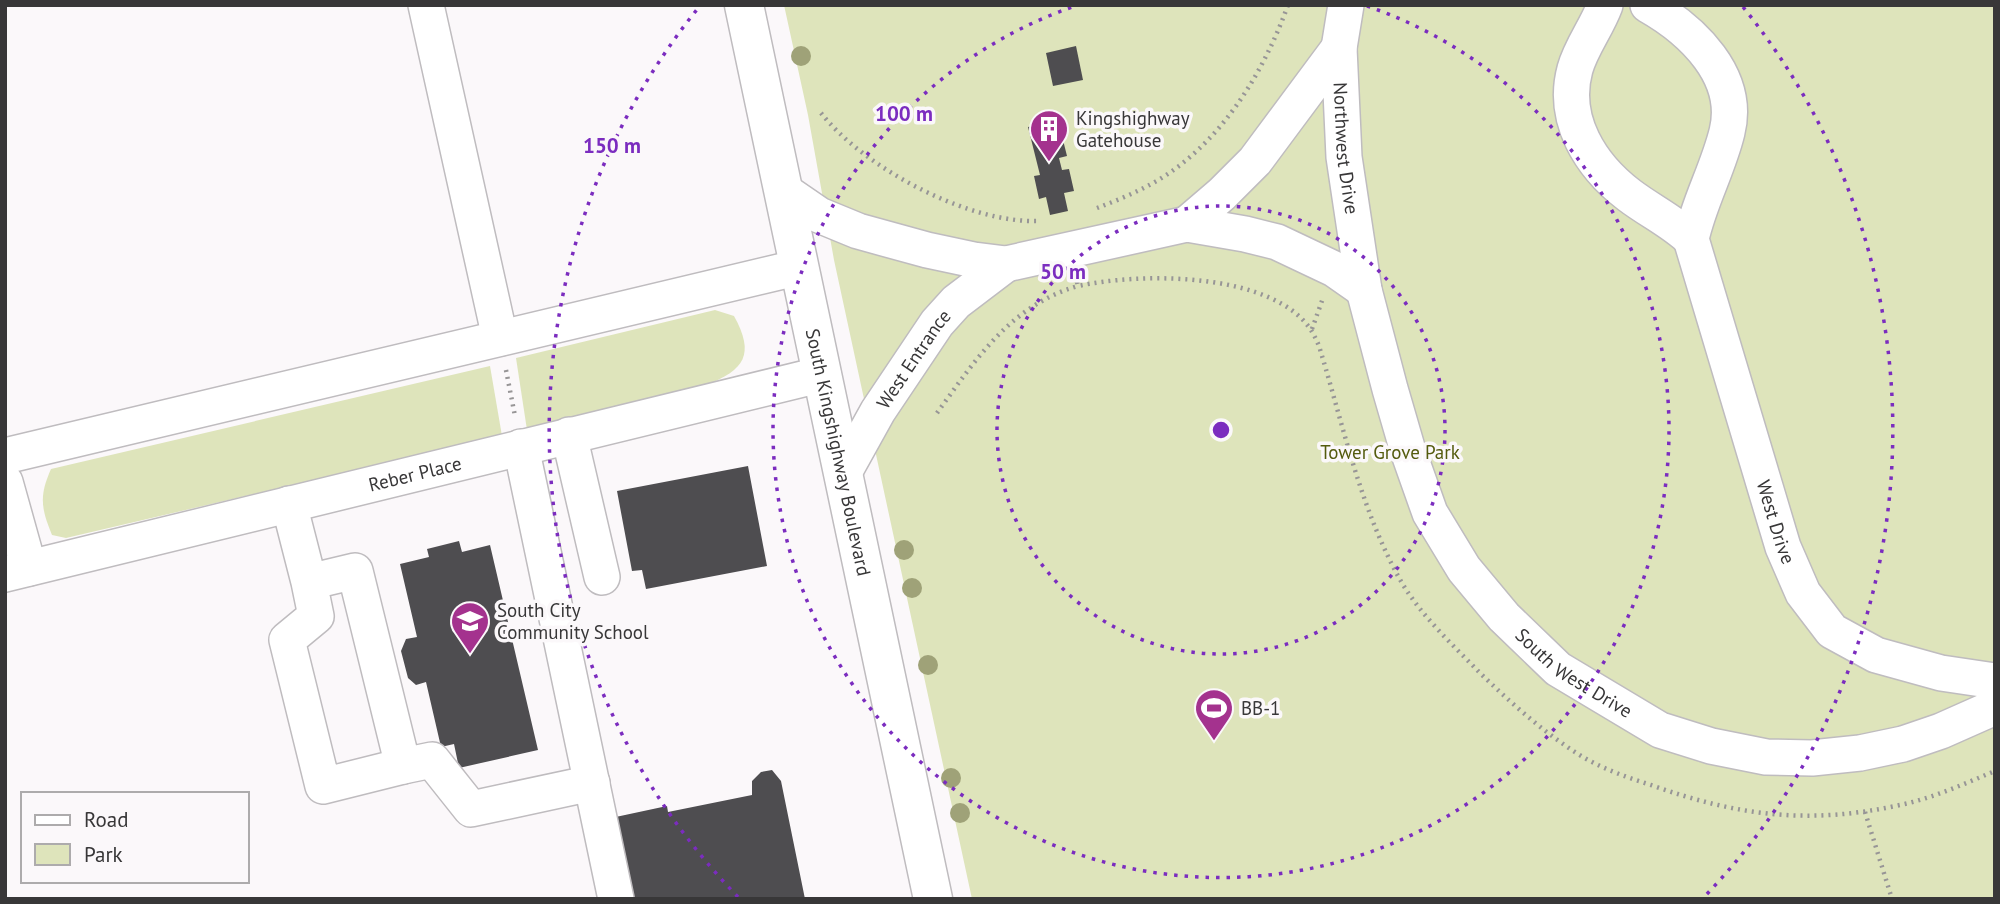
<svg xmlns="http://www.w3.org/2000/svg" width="2000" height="904" font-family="'PT Sans',sans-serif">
<rect width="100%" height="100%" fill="#fbf8fa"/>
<!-- green -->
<g fill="#dee4bb">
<path d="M784 5H1995V899H972L834 260 808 115Z"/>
<path d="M715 310 734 316C755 354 745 370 706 385L527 430 516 358Z"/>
<path d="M490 366 502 436 66 538 52 535C41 508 39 496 51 469Z"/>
</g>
<!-- building -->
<g fill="#4e4d50">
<path d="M1076 46 1083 80 1053 86 1046 53Z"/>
<path d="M1058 120 1067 156 1059 158 1062 170 1069 169 1074 191 1064 193 1068 211 1050 215 1046 197 1039 199 1034 176 1040 175 1028 127Z"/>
<path d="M748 466 767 566 646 589 642 570 632 571 617 491Z"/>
<path d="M459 541 462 552 490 545 538 750 459 768 454 744 441 747 426 682 416 685 408 678 401 651 406 639 417 637 400 564 429 557 427 549Z"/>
<path d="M772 770 781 781 805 899H628L611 818 667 806 668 812 752 795V781L761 772Z"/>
</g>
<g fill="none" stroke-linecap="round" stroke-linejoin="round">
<defs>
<g id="minor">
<path d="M426 5 500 338"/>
<path id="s1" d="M1346 5 1339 48 1344 157 1364 290 1390 389 1408 451 1430 513 1464 569 1504 617 1558 669 1660 730 1711 746 1766 757 1812 758 1860 753 1903 744 1941 731 1995 707"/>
<path d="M1605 5C1597 27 1581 47 1575 69 1561 120 1591 166 1629 195 1650 211 1672 221 1691 239"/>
<path id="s2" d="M1648 5C1692 30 1741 76 1727 132 1718 169 1699 202 1691 239L1783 547 1803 593 1832 631 1876 655 1941 673 1995 681"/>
<path d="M784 191 819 215 858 231 927 250 974 260 1006 264 1187 224 1245 234 1277 242 1334 269 1364 290"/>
<path d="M1187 224 1222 194 1255 161 1339 48"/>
<path d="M569 435 602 577"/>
<path d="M521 447 616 899"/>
<path d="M5 456 800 267"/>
<path id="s3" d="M843 474 878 411 937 323 956 302 1006 264"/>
<path d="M5 482 29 568"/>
<path d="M289 504 309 582 355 571 403 766 323 786 287 640 316 616 309 582"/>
<path id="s4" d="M5 574 823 374"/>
<path d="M403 766 432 760 471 809 592 783"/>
</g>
<g id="major">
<path id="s5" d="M744 5 933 899"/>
</g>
</defs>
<!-- minor casing -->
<use href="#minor" stroke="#bfbcbf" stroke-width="38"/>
<!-- major casing -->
<use href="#major" stroke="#bfbcbf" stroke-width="41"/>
<!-- path -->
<g stroke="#979596" stroke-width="4.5" stroke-dasharray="2 5" stroke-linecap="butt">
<path d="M821 113C864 168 969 224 1040 221"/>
<path d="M1097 208C1118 200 1140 191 1160 179 1222 141 1264 72 1288 5"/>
<path d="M1077 282 1078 286C1138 273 1255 272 1302 319 1310 327 1315 336 1319 346 1343 424 1359 504 1398 576 1418 613 1451 643 1480 673 1510 702 1542 731 1578 754 1600 768 1626 777 1651 785 1738 816 1809 825 1900 805 1933 798 1964 784 1995 771"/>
<path d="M1312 329 1323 298"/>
<path d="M506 370 515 416"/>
<path d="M937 413C976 359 1011 305 1078 286"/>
<path d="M1865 812 1892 899"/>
</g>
<!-- minor -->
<use href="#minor" stroke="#fff" stroke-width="35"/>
<!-- major -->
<use href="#major" stroke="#fff" stroke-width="38"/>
</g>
<!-- trees -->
<g fill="#9fa278">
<circle cx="801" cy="56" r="10"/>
<circle cx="904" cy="550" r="10"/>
<circle cx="912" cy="588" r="10"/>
<circle cx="928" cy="665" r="10"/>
<circle cx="951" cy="778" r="10"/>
<circle cx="960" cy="813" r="10"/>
</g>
<!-- distance rings -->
<g fill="none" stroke="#7b2cbf" stroke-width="3.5" stroke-dasharray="3.5 7">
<circle cx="1221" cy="430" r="224"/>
<path d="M1367 6A448 448 0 1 1 1075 6"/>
<path d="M738 897A672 672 0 0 1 699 7M1743 7A672 672 0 0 1 1704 897"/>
</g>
<!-- icons -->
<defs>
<symbol id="building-pin" viewBox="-11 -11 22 30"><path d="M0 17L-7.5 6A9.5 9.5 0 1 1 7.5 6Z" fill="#a4328e" stroke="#fbf8fa"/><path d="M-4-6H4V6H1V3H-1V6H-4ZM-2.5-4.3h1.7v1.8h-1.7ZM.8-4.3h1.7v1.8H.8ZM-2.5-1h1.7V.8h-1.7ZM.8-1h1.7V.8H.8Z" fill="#fff"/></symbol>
<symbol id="school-pin" viewBox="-11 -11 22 30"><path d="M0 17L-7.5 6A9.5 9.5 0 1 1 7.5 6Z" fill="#a4328e" stroke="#fbf8fa"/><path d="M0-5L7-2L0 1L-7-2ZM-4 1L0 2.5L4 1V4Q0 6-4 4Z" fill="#fff"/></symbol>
<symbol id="stadium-pin" viewBox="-11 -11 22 30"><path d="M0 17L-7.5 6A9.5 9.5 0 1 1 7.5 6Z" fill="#a4328e" stroke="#fbf8fa"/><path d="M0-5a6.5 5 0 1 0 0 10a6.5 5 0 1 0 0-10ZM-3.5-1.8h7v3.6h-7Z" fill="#fff"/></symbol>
</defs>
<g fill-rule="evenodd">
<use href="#building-pin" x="1027" y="107" width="44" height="60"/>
<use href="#school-pin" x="448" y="599" width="44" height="60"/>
<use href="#stadium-pin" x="1192" y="686" width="44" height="60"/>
</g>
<g text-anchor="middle" stroke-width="7" stroke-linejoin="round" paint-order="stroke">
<!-- poi labels -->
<g font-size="19" fill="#383738" stroke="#fbf8fa" text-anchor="start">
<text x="1076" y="125">Kingshighway<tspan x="1076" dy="22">Gatehouse</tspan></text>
<text x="497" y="617">South City<tspan x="497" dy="22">Community School</tspan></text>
<text x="1241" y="715">BB-1</text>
</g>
<!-- street labels -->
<g font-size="19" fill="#383738" stroke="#fbf8fa">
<text dy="7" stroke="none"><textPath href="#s1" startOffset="144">Northwest Drive</textPath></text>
<text dy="7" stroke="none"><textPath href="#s3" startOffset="135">West Entrance</textPath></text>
<text dy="7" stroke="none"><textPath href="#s5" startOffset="457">South Kingshighway Boulevard</textPath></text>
<text dy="7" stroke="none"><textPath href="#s4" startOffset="422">Reber Place</textPath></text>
<text dy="7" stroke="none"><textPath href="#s2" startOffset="569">West Drive</textPath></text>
<text dy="7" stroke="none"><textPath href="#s1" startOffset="738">South West Drive</textPath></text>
</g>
<!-- park labels -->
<g font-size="19" fill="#545b0e" stroke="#fbf8fa">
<text x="1390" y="459">Tower Grove Park</text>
</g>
</g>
<circle cx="1221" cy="430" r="10" fill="#7b2cbf" stroke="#fbf8fa" stroke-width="3.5"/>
<g font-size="21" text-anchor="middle" font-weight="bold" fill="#7b2cbf" stroke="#fbf8fa" stroke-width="7" stroke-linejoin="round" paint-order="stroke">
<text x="904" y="121">100 m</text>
<text x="612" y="153">150 m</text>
<text x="1063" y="279">50 m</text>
</g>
<!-- border -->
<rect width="2000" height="904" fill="none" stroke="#383738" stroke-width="14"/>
<!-- legend -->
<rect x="21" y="792" width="228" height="91" fill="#fbf8fa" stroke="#adabac" stroke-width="2"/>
<rect x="35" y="815" width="35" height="10" fill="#ffffff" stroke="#adabac" stroke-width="2"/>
<text x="84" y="827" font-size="21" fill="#383738">Road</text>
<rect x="35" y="844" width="35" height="21" fill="#dee4bb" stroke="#adabac" stroke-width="2"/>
<text x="84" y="862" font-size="21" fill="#383738">Park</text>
</svg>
